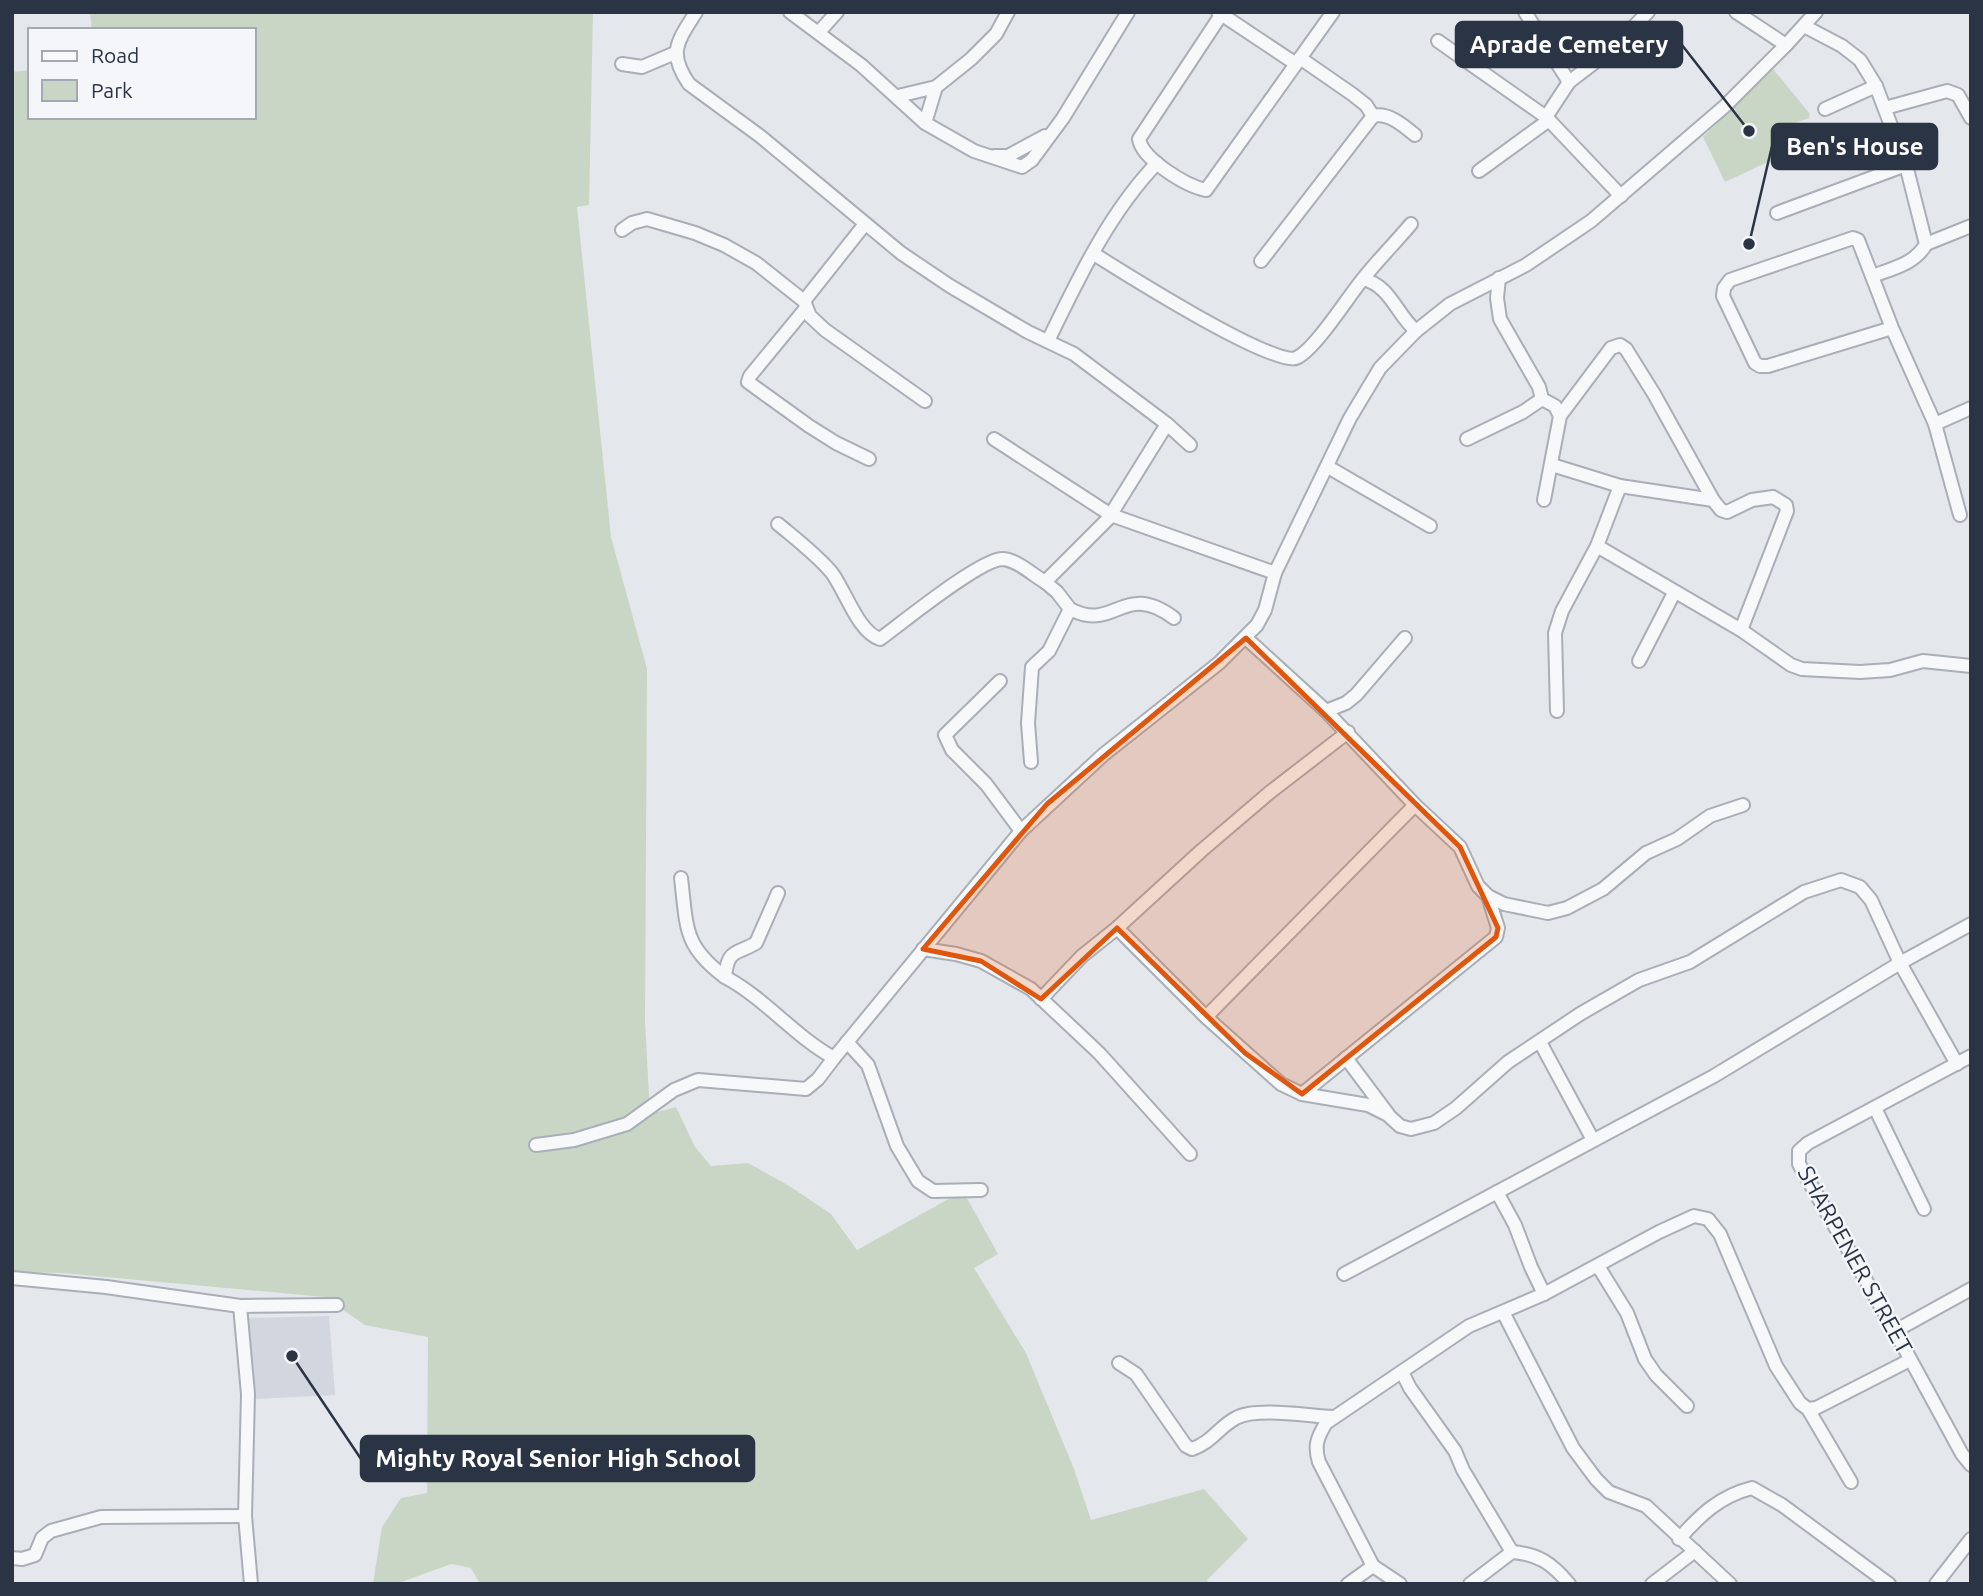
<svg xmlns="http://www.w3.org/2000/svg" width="1983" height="1596" font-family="Ubuntu,sans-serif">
<rect width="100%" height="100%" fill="#e4e7ec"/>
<!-- built -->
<path fill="#d2d6de" d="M329 1316 335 1395 254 1399 249 1318Z"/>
<!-- green -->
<g fill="#c9d6c5">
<path d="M90 12H593L589 205 577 207 611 537 647 669 645 1021 650 1114 676 1107 695 1147 711 1166 748 1163 791 1187 831 1214 857 1250 963 1191 998 1254 974 1268 1026 1353 1074 1469 1091 1520 1204 1489 1248 1539 1207 1580 1209 1584H480L471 1568 451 1564 396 1584H373L382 1527 401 1498 427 1493 428 1337 365 1325 324 1297 62 1273 12 1272V72L30 70V117H254V30H92Z"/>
<path d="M1773 69 1810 114 1809 118 1788 125 1791 151 1725 182 1703 137Z"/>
</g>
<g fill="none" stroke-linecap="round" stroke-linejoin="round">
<defs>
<g id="minor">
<path d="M696 12C678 41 667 52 689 84L760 136 901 253 950 286 1028 332 1074 354 1167 424 1190 445"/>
<path d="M790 12 861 65 925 123 974 151 1022 167 1032 160 1063 118 1128 12"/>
<path d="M1218 12 1296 64"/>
<path d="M1223 12 1139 139C1142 159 1186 186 1206 190L1333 12"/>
<path d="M1525 12 1569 82 1546 117"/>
<path d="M1736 12 1786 45"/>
<path d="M1804 26 1842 46 1860 60 1876 86 1906 165 1926 244C1915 264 1893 268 1873 276"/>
<path d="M819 32 837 12"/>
<path d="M1438 41 1546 117 1621 196"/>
<path d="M1300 58 1352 94 1366 105 1373 116C1388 112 1403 125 1415 135"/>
<path d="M622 64 642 67 675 53"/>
<path d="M1569 82 1611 50 1648 12"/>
<path d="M898 96 936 87"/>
<path d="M1885 108 1947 91 1958 95 1971 118"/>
<path d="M1825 109 1876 86"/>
<path d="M925 123 936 87 971 59 996 34 1008 12"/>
<path d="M995 156H1008L1045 136"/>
<path d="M1479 171 1549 120"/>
<path d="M1777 213 1906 165"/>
<path d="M622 230 632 223 647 219 695 233 724 245 756 263 804 301 810 316 825 330 925 401"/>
<path d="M1926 244 1971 226"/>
<path d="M1094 254C1121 271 1273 367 1296 358 1314 351 1348 297 1362 280 1377 261 1395 243 1411 224"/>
<path d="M1261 261 1373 116"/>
<path d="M1499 278 1497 298 1500 319 1539 387 1542 399 1555 406 1560 416"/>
<path d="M1363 279C1391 286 1396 314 1416 331"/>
<path d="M804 301 865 224"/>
<path d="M806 308 750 376 748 382 809 426 836 443 869 459"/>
<path d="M1892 328 1768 366H1760L1755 363 1723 296 1724 288 1730 280 1853 238 1858 240 1892 328 1935 424 1960 515"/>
<path d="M1048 341C1078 279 1109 213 1157 163"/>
<path d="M1935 424 1971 408"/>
<path d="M994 439 1111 515 1275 573"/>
<path d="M1467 439 1523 412 1542 399"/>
<path d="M1552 465 1620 486 1713 500"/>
<path d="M1328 467 1430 526"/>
<path d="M1544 500 1560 416 1611 348 1620 345 1626 349 1654 394 1713 500 1721 510 1727 512 1752 500 1773 497 1786 505 1787 511 1741 630"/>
<path d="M778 524C796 539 817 555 832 573 846 592 858 632 880 639 902 623 979 560 1002 559 1016 559 1033 575 1045 582L1108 519 1167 424"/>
<path d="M1597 546 1741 630 1791 665 1802 669 1860 672 1890 670 1923 661 1971 666"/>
<path d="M1070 609C1115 633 1123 580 1174 618"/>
<path d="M1246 638 1326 711 1415 805 1460 847 1478 886 1488 896 1504 904 1548 913 1567 908 1603 889 1646 853 1677 839 1710 816 1743 805"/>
<path d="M1639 661 1674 593"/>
<path d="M1000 681 945 735 952 750 986 784 1021 831"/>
<path d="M1326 711 1346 703 1356 695 1405 638"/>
<path d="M1557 711 1555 633 1562 611 1597 546 1620 486"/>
<path d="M1031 762 1028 723 1032 667 1049 651 1070 609 1057 592 1045 582"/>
<path d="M681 878C687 927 683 946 725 977"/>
<path d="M778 893 756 943C736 955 728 948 725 977 766 999 794 1036 834 1058L1021 831 1103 755 1219 663 1257 625 1265 610 1275 573 1350 418 1380 368 1416 331 1450 304 1526 265 1591 221 1725 106 1786 45 1816 12"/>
<path d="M1117 928 1206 1017 1281 1084 1302 1094 1368 1105 1388 1115 1400 1126 1411 1129 1434 1123 1456 1108 1508 1062 1580 1014 1639 980 1690 962 1804 892 1841 880 1860 887 1871 900 1900 963 1957 1064"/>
<path d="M923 949 956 954 981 961 1031 989 1099 1053 1190 1154"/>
<path d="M1041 999 1082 956 1117 928 1201 851 1269 793 1348 732"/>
<path d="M1206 1017 1415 805"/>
<path d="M847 1042 868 1065 897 1146 918 1181 933 1191 981 1190"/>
<path d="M1540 1042 1593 1140"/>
<path d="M1971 1056 1808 1143 1799 1151V1164L1895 1331 1962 1454 1971 1465"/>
<path d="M1346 1058 1388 1114"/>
<path d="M1302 1094 1496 937 1498 928 1488 896"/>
<path d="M1875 1108 1924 1209"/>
<path d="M536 1145 574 1140 627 1124 674 1090 698 1080 806 1089 818 1079 834 1058"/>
<path d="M1497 1192 1515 1225 1531 1267 1544 1294"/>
<path d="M1598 1266 1627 1313 1645 1359 1656 1375 1687 1406"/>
<path d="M1344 1274 1714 1076 1900 963 1971 924"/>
<path d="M12 1278 106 1287 240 1306 337 1305"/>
<path d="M240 1306 248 1394 245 1516 251 1584"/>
<path d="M1503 1312 1573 1448 1596 1479 1609 1492 1646 1506 1730 1584"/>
<path d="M1895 1331 1971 1289"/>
<path d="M1119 1363 1136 1374 1186 1446 1192 1449C1211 1443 1220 1426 1236 1418 1256 1407 1308 1416 1333 1417"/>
<path d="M1402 1372 1410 1388 1455 1451 1463 1470 1512 1552"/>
<path d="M1808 1409 1851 1482"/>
<path d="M1679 1539C1700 1515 1720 1496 1752 1488L1782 1505 1889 1584"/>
<path d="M12 1558 22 1559 35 1555 42 1538 51 1531 101 1517 245 1516"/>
<path d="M1348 1584 1373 1566"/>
<path d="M1400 1584 1373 1566 1319 1462C1314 1446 1317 1438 1326 1423L1469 1326 1544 1294 1659 1232 1694 1216 1708 1219 1720 1234 1776 1366 1800 1403 1808 1409 1816 1408 1910 1360"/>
<path d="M1470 1584 1512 1552C1538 1554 1552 1563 1569 1584"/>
<path d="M1652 1584 1695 1551"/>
<path d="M1936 1584 1971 1539"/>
</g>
</defs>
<!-- minor casing -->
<use href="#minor" stroke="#a9aeb7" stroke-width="16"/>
<!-- minor -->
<use href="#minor" stroke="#f7f8fa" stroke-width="12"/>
</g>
<!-- marked area -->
<path fill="#df570f" fill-opacity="0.2" stroke="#df570f" stroke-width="5" stroke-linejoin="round" d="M1246 638 1460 847 1498 928 1496 937 1302 1094 1245 1053 1117 928 1041 999 981 961 923 949 1047 804Z"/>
<g text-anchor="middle" stroke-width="5" stroke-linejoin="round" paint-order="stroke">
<!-- street labels -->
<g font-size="23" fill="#2b3445" stroke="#f4f6f9">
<text transform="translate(1855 1260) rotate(61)" y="8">SHARPENER STREET</text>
</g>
</g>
<!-- callouts -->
<path fill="none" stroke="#2b3445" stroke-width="2.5" d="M1749 131L1682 45M1749 244L1772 146M292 1356L361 1459"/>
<g fill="#2b3445" stroke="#f4f6f9" stroke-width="2.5">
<circle cx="1749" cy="131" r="7"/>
<circle cx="1749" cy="244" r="7"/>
<circle cx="292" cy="1356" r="7"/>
</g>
<g fill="#2b3445" stroke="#2b3445" stroke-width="2.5">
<rect x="1456" y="22" width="226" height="45" rx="7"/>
<rect x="1772" y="124" width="165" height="45" rx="7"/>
<rect x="361" y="1436" width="393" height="45" rx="7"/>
</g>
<g font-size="24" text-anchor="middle" font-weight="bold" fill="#fff">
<text x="1569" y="53">Aprade Cemetery</text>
<text x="1855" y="155">Ben's House</text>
<text x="558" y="1467">Mighty Royal Senior High School</text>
</g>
<!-- border -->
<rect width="1983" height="1596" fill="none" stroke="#2b3445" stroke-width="28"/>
<!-- legend -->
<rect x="28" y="28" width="228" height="91" fill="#f4f6f9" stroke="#a4a8b1" stroke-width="2"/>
<rect x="42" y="51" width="35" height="10" fill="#f7f8fa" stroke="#a4a8b1" stroke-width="2"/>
<text x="91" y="63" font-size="21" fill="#2b3445">Road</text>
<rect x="42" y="80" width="35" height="21" fill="#c9d6c5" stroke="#a4a8b1" stroke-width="2"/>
<text x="91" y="98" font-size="21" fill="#2b3445">Park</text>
</svg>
